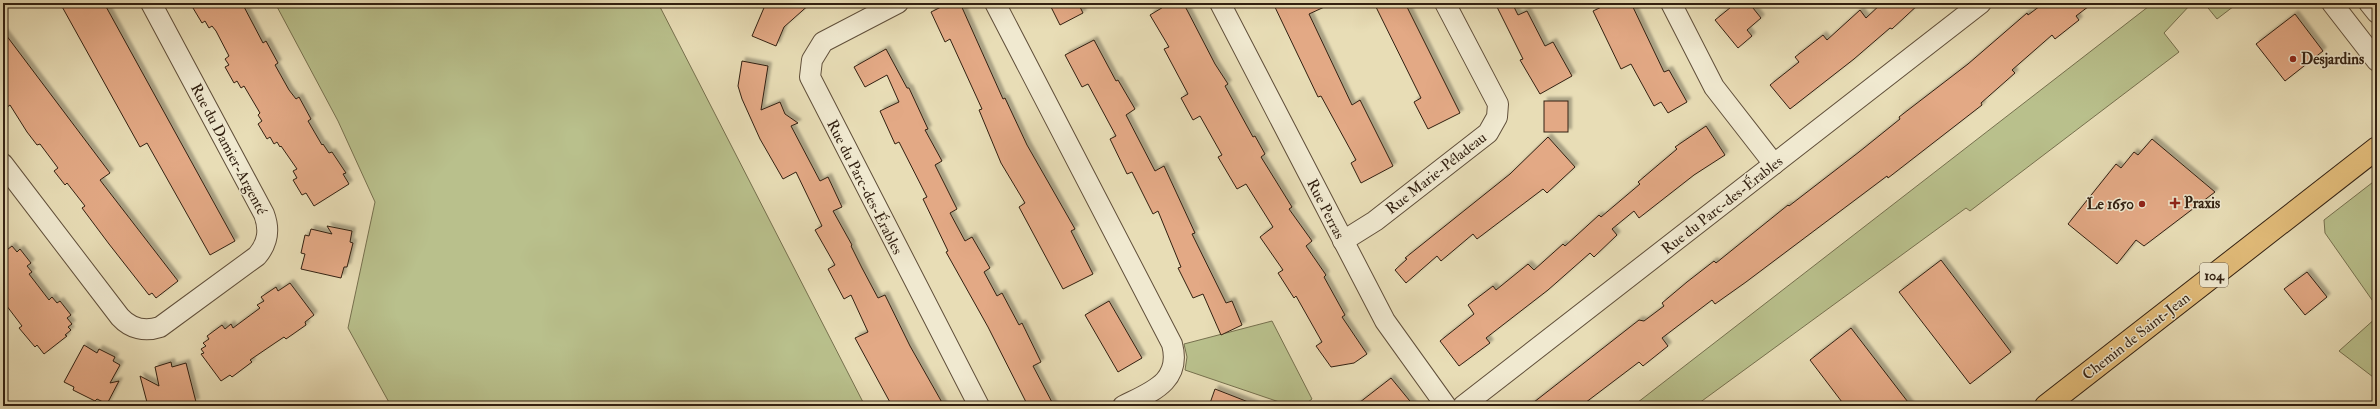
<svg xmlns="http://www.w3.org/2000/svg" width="2380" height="409" font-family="'IM FELL Double Pica',serif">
<defs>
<filter id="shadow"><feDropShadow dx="3.5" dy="-3.5" stdDeviation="1" flood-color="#0004"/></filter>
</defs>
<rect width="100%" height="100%" fill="#e8ddb6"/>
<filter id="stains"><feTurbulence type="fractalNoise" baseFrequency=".005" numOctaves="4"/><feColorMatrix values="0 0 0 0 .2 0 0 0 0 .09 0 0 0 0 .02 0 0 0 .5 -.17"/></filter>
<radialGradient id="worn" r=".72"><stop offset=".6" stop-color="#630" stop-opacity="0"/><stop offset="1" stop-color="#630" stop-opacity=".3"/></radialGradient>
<!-- green -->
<g fill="#b9c08c" stroke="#76704e">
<path d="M275 3H658L865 406H391L348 328 375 202 338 121Z"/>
<path d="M2153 3 2191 4 2164 33 2179 52 1970 211 1966 208 1695 406H1633Z"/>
<path d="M2204 3H2238L2217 19Z"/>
<path d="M2377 179V307L2325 233 2324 220Z"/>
<path d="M2377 317V380L2339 351Z"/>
<path d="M1272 321 1312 399 1303 406H1291L1185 370 1187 357 1184 344Z"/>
</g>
<!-- building -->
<g fill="#e3a985" stroke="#322011" filter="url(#shadow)">
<path d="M60 3H104L235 241 210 255 147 143 140 147Z"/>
<path d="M202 3H242L263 43 266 41 278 63 275 65 289 90 296 99 299 97 311 119 308 121 322 145 323 144 329 153 332 152 346 173 343 174 349 184 314 206 306 193 302 195 293 180 297 178 293 171 297 169 281 146 280 147 277 142 274 144 270 137 267 139 258 124 262 121 258 115 260 113 244 86 241 88 237 81 234 83 225 67 229 65 225 59 229 56 216 31 212 26 209 28 205 21 202 23 193 8Z"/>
<path d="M766 3H811L784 27 776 46 752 36Z"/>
<path d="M949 3H960L1003 99 1005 98 1027 145 1075 229 1071 231 1093 274 1063 289 1019 207 1025 203 1001 163 979 110 982 109 950 39 945 42 931 12Z"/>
<path d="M1049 3H1078L1083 13 1060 25Z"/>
<path d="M1170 3H1183L1187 10 1215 64 1228 84 1225 86 1253 137 1255 136 1265 154 1261 157 1292 207 1289 209 1312 241 1306 246 1326 275 1324 277 1345 315 1342 317 1367 354 1354 363 1331 367 1316 346 1322 342 1296 296 1294 298 1278 273 1283 270 1260 237 1273 227 1246 184 1237 189 1218 157 1222 155 1200 116 1193 120 1181 98 1188 94 1164 49 1169 47 1150 15Z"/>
<path d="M1273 3H1333L1309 14 1352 105 1360 100 1393 166 1361 183 1351 163 1356 160 1321 96 1318 97Z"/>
<path d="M1374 3H1405L1460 113 1428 129 1414 102 1421 98Z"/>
<path d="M1495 3H1512L1518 15 1527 11 1545 46 1553 42 1572 76 1540 94 1520 60 1523 59Z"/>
<path d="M1610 3H1631L1664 72 1669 70 1687 102 1668 113 1661 102 1654 106 1631 64 1621 69 1593 11Z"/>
<path d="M1736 3H1749L1761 18 1747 30 1752 36 1738 48 1715 20Z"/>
<path d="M1882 3H1920L1892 29 1890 28 1854 59 1790 109 1770 85 1799 62 1795 57 1823 35 1827 40 1860 10 1866 18Z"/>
<path d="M2044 3H2093L2076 16 2079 20 2055 39 2052 35 2012 70 2015 73 1981 103 1982 105 1888 178 1887 176 1746 282 1715 304 1712 300 1662 338 1668 346 1643 366 1639 362 1581 406H1529L1639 320 1644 321 1664 306 1662 303 1687 282 1714 261 1716 263 1788 205 1789 206 1859 152 1900 119 1899 117 1968 64 2027 13 2028 15Z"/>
<path d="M2295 14 2323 51 2285 81 2256 44Z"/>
<path d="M3 31 110 173 100 180 178 281 156 298 152 293 149 295 109 244 82 208 85 206 67 183 65 185 54 171 58 168 40 144 37 145 27 132 10 105 3 110Z"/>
<path d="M1094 40 1116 81 1118 80 1135 109 1126 115 1155 171 1164 166 1195 233 1192 234 1226 303 1232 301 1242 325 1221 335 1203 294 1193 298 1178 268 1181 267 1158 211 1153 214 1132 172 1127 174 1110 139 1116 136 1088 84 1082 87 1065 55Z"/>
<path d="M886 49 907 88H909L928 129 925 130 942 161 935 165 957 209 950 213 965 241 972 237 990 268 984 272 997 296 1002 293 1019 325 1022 323 1041 362 1033 366 1054 406H1028L988 327 946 252 948 251 923 199 927 197 899 142 895 144 880 111 899 102 887 75 865 87 854 67Z"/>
<path d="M742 61 768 66 761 110 780 102 785 114 798 123 791 126 820 181 828 177 842 207 833 211 852 245 851 246 862 268 878 298 885 295 910 346 944 406H892L855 338 868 332 851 295 844 299 828 269 835 265 815 230 822 226 796 172 783 179 760 139 742 99 738 86Z"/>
<rect x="1544" y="101" width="24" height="31"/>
<path d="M1706 126 1725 155 1694 175 1639 218 1634 211 1612 229 1617 235 1594 257 1590 253 1548 290 1486 338 1490 343 1459 366 1440 341 1474 314 1468 305 1493 286 1496 290 1528 264 1534 270 1563 244 1565 246 1599 215 1601 217 1640 184 1638 182 1677 149 1675 147Z"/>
<path d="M1548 137 1575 167 1547 193 1543 189 1477 239 1473 234 1441 261 1437 256 1406 283 1395 270 1407 259 1405 258 1510 174Z"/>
<path d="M2152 139 2215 192 2144 246 2136 240 2117 264 2068 224 2116 164 2121 168 2134 152 2138 155Z"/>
<path d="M327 226 352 231 350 242 353 243 347 267H344L341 278 301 269 305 254 301 253 305 235 309 236 311 229 332 234Z"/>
<path d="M12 246 17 252 20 249 31 263 27 266 32 272 29 274 49 300 52 297 57 303 60 301 71 315 67 318 72 324 68 327 71 330 65 335 67 336 44 354 37 345 35 347 19 328 22 326 3 301V253Z"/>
<path d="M1941 260 2011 352 1970 384 1899 292Z"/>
<path d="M2307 272 2327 297 2305 315 2284 289Z"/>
<path d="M290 283 314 315 305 322 306 325 286 339 284 337 275 343 250 360 252 362 232 377 230 375 221 381 201 354 204 353 201 349 206 346 203 343 209 339 207 336 222 325 225 329 231 324 233 328 260 308 257 305 264 301 261 297 276 287 278 291Z"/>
<path d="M1109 301 1142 358 1118 372 1085 315Z"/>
<path d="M1851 328 1911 406H1845L1810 360Z"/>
<path d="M84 345 97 353 99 349 115 357 113 361 120 365 110 383 119 381 107 404 97 399 95 401 73 390 74 387 64 382Z"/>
<path d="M171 362 172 367 186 363 196 402 183 406H148L140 376 159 386 155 367Z"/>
<path d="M1391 378 1414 406H1355Z"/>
<path d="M1215 389 1256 405 1255 406H1209Z"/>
</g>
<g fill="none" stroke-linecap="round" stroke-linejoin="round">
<defs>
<g id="street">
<path d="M898 3 823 42 812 60 810 77 979 406"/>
<path d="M995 3 1172 344C1182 382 1151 392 1123 406"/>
<path d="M1220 3 1385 321 1446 406"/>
<path d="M1671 3 1714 87 1774 164"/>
<path d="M2332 3 2377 61"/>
<path d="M2369 3 2377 13"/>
<path d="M3 164 120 317C131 329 145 332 160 327L257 256C268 243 270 230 264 214L151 3"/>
<path d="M1343 241 1375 221 1488 133 1497 117 1498 104 1445 3"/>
<path d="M1463 406 1981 3"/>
</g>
<path id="primary" d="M2046 406 2377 148"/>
</defs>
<!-- street casing -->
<use href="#street" stroke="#604f3a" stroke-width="22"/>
<!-- primary casing -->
<use href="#primary" stroke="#322011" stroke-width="24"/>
<!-- street -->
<use href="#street" stroke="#f0e9d0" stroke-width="20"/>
<!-- primary -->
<use href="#primary" stroke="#e4be7b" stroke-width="22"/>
</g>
<!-- markers -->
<g fill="#8f2418" stroke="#f0e9d0" stroke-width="1.5">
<circle cx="2293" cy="59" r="4"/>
<path d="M2173 197h4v4h4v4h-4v4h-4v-4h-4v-4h4z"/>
<circle cx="2142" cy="204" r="4"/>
</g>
<g text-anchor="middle" stroke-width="3" stroke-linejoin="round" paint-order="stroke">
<!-- shield labels -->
<rect fill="#f0e9d0" stroke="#6b5c4a" stroke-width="1" x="2200" y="263" width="28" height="24" rx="3"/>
<g font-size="14" font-weight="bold" fill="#322011">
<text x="2214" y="280">104</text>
</g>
<!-- poi labels -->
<g font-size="15" font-weight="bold" fill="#322011" stroke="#f0e9d0" text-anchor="start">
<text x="2301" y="64">Desjardins</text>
<text x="2184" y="208">Praxis</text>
<text x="2134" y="209" text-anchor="end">Le 1650</text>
</g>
<!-- street labels -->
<g font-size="15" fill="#322011" stroke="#f0e9d0">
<text transform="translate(229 149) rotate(62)" y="5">Rue du Damier-Argenté</text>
<text transform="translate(1436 173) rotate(-38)" y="5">Rue Marie-Péladeau</text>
<text transform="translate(865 187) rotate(63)" y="5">Rue du Parc-des-Érables</text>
<text transform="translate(1722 205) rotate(-38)" y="5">Rue du Parc-des-Érables</text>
<text transform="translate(1326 209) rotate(63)" y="5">Rue Perras</text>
<text transform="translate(2136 336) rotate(-38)" y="5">Chemin de Saint-Jean</text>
</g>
</g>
<!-- margin -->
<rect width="2380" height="409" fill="none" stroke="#e8ddb6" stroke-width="16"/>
<rect x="4" y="4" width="2372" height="401" fill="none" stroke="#322011" stroke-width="2"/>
<rect x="8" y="8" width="2364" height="393" fill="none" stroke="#322011"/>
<rect width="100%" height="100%" filter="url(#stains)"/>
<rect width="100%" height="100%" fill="url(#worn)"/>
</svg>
